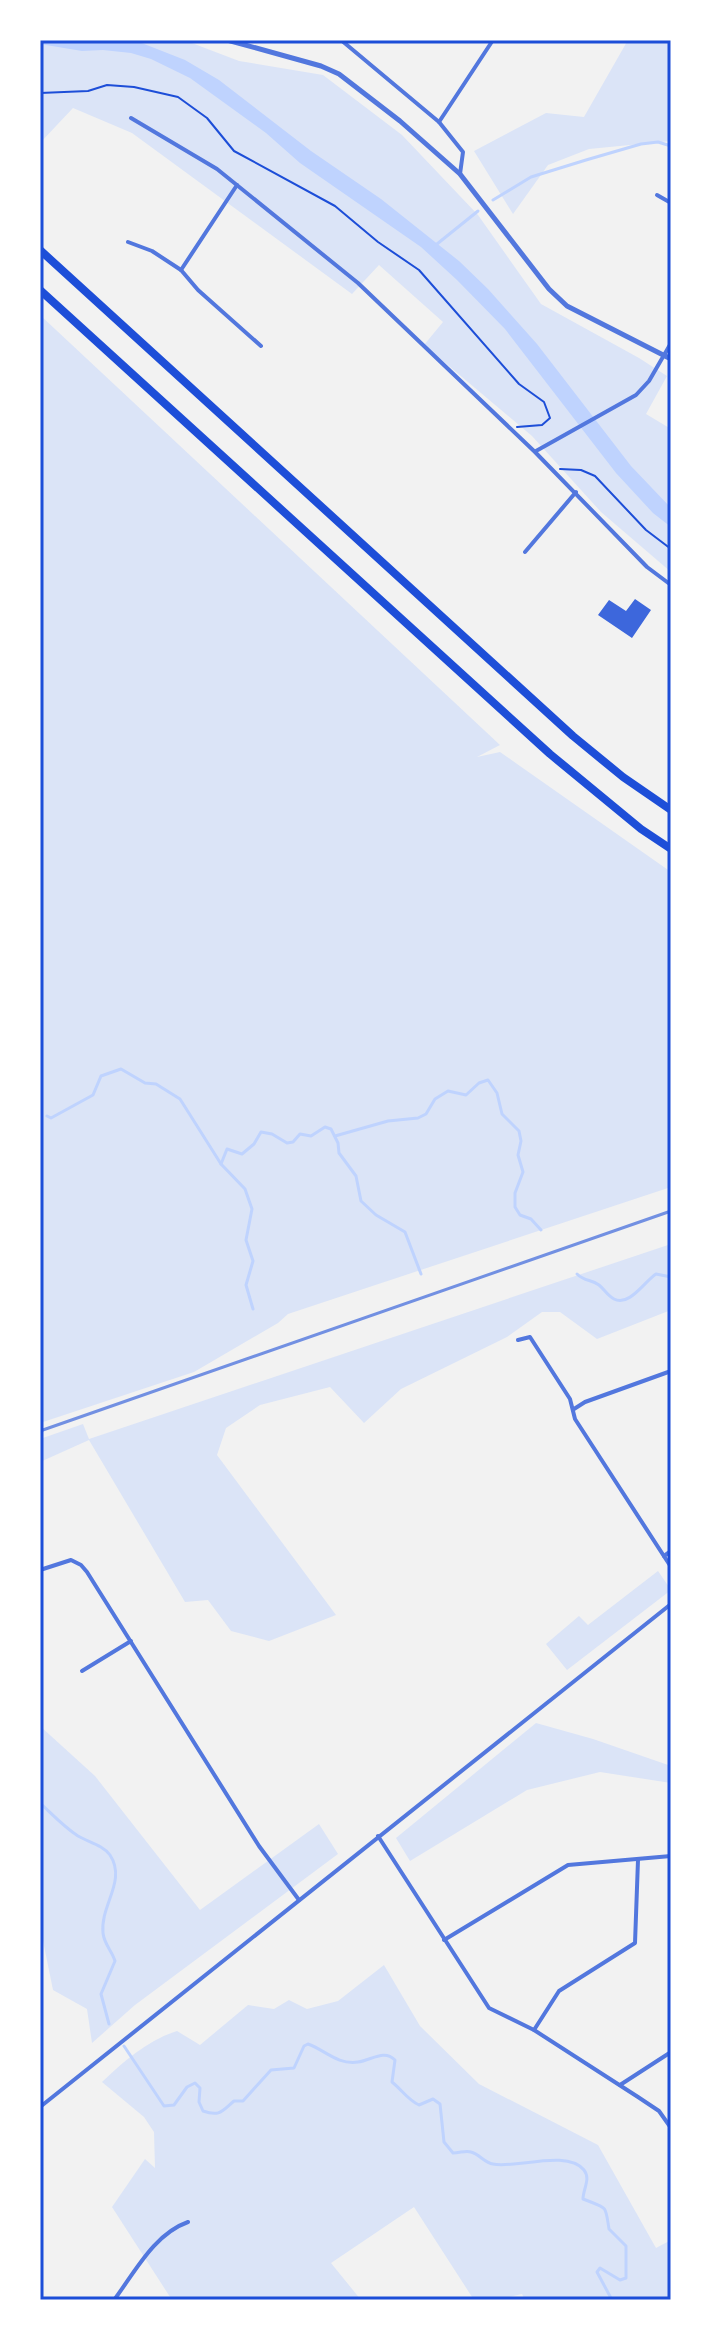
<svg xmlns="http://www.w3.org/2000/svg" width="711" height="2340" font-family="'PT Sans',sans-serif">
<rect width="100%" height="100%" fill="#f2f2f2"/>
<!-- green -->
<g fill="#dbe4f7">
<path d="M40 40H184L239 61 323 75 402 135 478 215 541 304 639 358 667 376 646 414 671 429V572L601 512 532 436 424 345 443 322 379 265 352 294 132 133 73 108 40 143Z"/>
<path d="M628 40H671V141L589 149 548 165 513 214 474 151 546 113 584 117Z"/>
<path d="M40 315 500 745 477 757 500 752 671 872V1187L288 1314 278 1323 194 1372 40 1423Z"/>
<path d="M671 1244V1310L597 1339 560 1312H542L507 1337 401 1389 364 1423 330 1387 260 1405 226 1428 217 1455 336 1615 269 1641 231 1631 208 1600 185 1602 89 1440 40 1462V1439L83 1424 89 1439Z"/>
<path d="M658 1571 671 1590 567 1670 546 1644 579 1616 588 1625Z"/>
<path d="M536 1723 593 1739 671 1766V1783L600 1772 527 1790 410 1861 396 1838Z"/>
<path d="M40 1726 95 1776 200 1910 319 1824 338 1854 135 2005 92 2043 87 2009 53 1990 40 1926Z"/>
<path d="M384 1965 420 2026 479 2084 598 2145 656 2248 671 2240V2300H525L522 2294 497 2300H474L414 2207 331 2263 361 2300H172L112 2207 145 2159 155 2168 154 2132 144 2117 102 2082C124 2061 148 2040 177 2031L200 2045 248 2005 274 2009 289 2000 307 2009 338 2001Z"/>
</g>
<!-- water -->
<path fill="#bfd3fe" d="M40 40H134L185 60 219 80 311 151 381 199 459 261 488 289 537 344 631 466 671 508V527L653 513 616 473 505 329 457 280 421 247 300 163 266 133 190 78 151 59 131 53 103 50 82 51 40 44Z"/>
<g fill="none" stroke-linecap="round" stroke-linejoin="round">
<!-- stream -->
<g stroke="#bfd3fe" stroke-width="3">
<path d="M493 200 531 177 586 160 641 144 658 142 671 146"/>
<path d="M437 244 478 211"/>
<path d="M47 1116 51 1118 93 1095 101 1076 121 1069 145 1083 156 1084 180 1099 221 1164 245 1189 252 1209 246 1240 253 1261 246 1285 253 1309"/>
<path d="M335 1136 388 1121 418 1118 426 1114 435 1099 448 1091 466 1095 479 1083 488 1080 497 1093 502 1114 519 1131 521 1141 518 1155 523 1172 515 1193V1207L520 1215 531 1219 541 1230"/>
<path d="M221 1164 227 1149 242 1154 254 1144 261 1132 272 1134 287 1143 293 1142 300 1134 311 1136 325 1127 331 1129 338 1143 339 1153 356 1176 361 1201 376 1215 405 1232 421 1274"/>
<path d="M577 1274C585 1282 591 1279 599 1285 604 1289 608 1296 614 1299 629 1307 644 1282 656 1274L671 1277"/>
<path d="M40 1803C52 1814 64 1827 78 1836 88 1842 103 1845 110 1855 127 1881 100 1905 103 1933 104 1944 112 1951 115 1961L101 1994 109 2024"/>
<path d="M124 2046 164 2106 174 2105 187 2087 195 2083 200 2088 199 2102 203 2111C220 2117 222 2111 234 2101H243L271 2070 294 2068 304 2046 308 2044C325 2050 337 2065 358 2062 372 2060 384 2049 395 2060L392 2082C402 2090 408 2100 419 2105L433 2099 440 2104 444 2142 453 2153C460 2153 466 2150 471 2152 479 2154 485 2163 493 2164 515 2169 567 2149 584 2170 591 2179 583 2189 583 2199 608 2209 605 2204 609 2229L626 2246V2278L620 2280 600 2268 597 2272 612 2300"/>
</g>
</g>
<!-- building -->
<path fill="#3d67dc" d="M635 599 651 610 632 638 598 615 609 600 626 611Z"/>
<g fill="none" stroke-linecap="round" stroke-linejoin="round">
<!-- path -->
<g stroke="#1d4ed8" stroke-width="2">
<path d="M40 93 88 91 107 85 134 87 178 97 207 118 234 151 335 206 378 242 419 270 519 384 544 402 550 418 542 425 517 427"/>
<path d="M560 469 581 470 595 476 646 530 671 549"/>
</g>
<!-- minor -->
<g stroke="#5277de" stroke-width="4">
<path d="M341 40 439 122 463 152 460 174"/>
<path d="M131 118 217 169 358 283 535 452 647 567 671 585"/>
<path d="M439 122 493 40"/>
<path d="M657 195 671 203"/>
<path d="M128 242 152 251 181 270 198 290 261 346"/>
<path d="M181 270 237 185"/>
<path d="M536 451 636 395 649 381 671 343"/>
<path d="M525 552 576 492"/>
<path d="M518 1340 530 1337 570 1399 575 1419 671 1567"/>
<path d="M574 1409 585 1402 671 1371"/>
<path d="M664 1556 671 1551"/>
<path d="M40 1570 71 1560 81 1565 87 1572 259 1846 299 1900"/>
<path d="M82 1671 131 1641"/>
<path d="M378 1836 489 2008 534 2030 638 2097 659 2111 671 2128"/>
<path d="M444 1940 568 1865 671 1856"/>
<path d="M534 2030 559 1991 635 1943 638 1860"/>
<path d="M620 2085 671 2052"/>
<path d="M40 2107 671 1604"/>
<path d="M114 2300C135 2272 154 2234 188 2222"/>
</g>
<!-- tertiary -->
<path stroke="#5277de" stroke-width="5" d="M227 40 321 66 339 74 400 121 460 174 549 289 567 306 671 359"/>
<!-- motorway -->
<g stroke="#1d4ed8" stroke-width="8">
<path d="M40 250 573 736 623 777 671 810"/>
<path d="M40 290 550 754 641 829 671 849"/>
</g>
<!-- rail -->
<path stroke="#7290e2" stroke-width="3" d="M40 1431 671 1211"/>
</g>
<!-- border -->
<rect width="711" height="2340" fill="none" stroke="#ffffff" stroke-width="84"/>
<rect x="42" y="42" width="627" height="2256" fill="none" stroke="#1d4ed8" stroke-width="3"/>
</svg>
